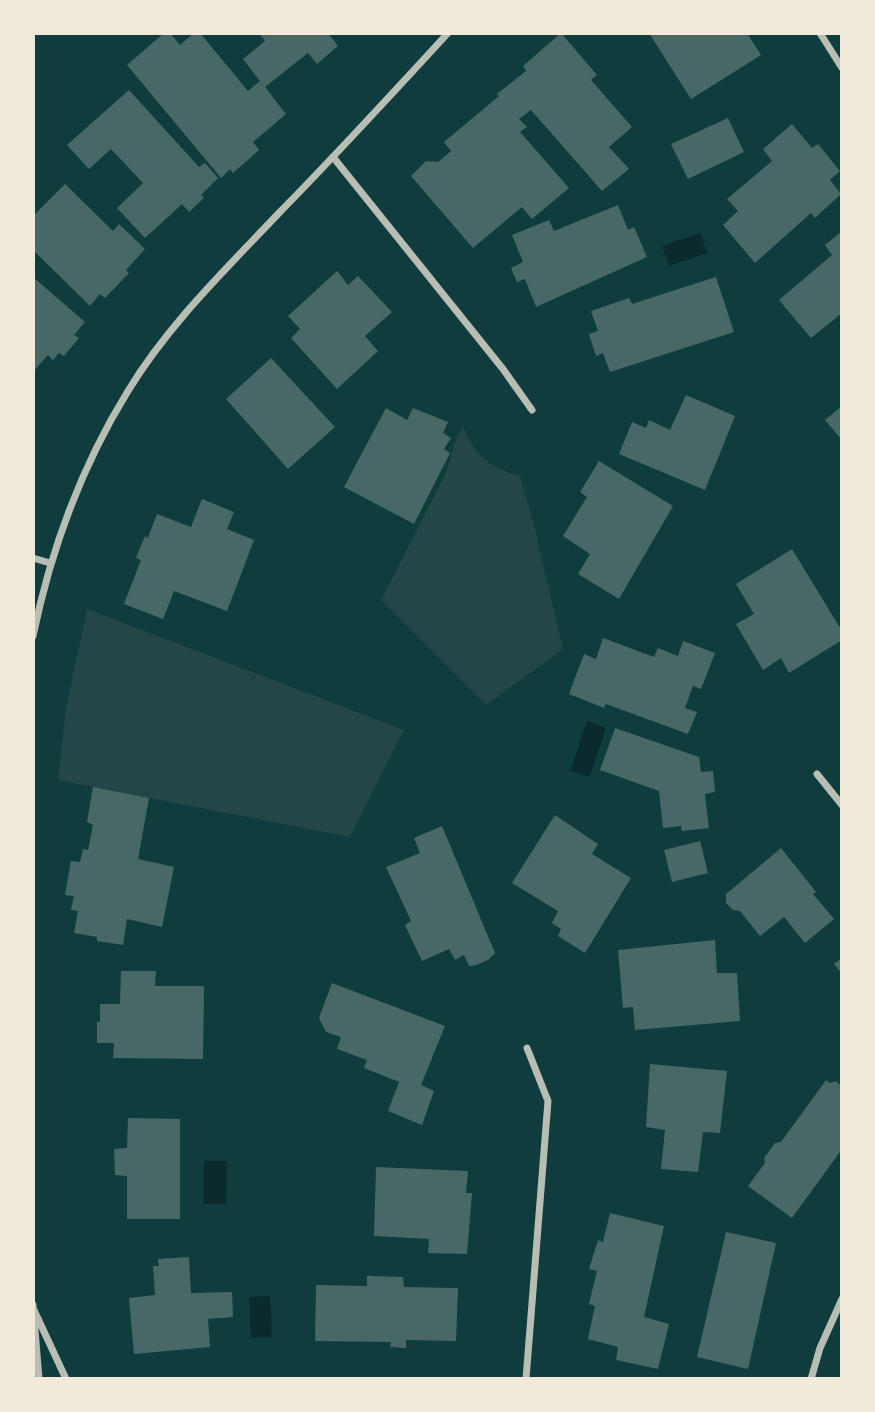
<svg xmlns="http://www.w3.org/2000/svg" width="875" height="1412" font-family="'Archivo Narrow',sans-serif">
<rect width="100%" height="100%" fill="#0f3d3e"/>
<!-- green -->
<g fill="#244646">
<path d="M463 426C474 455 490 468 520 476L534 525 563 649 486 705 381 600 446 473 457 436Z"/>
<path d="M87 609 404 730 350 837 58 780 66 708Z"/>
</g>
<!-- water -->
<g fill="#0a2a2b">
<path d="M700 233 707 253 669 266 662 246Z"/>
<path d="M587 721 606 728 589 777 570 771Z"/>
<path d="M204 1161H227L226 1204H203Z"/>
<path d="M270 1296 272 1337 251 1338 249 1297Z"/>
</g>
<!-- building -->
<g fill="#486865">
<path d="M164 33H170L180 45 194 33H200L248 91 260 81 243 59 265 41 259 33H328L338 46 317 64 308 53 265 87 286 114 253 142 259 150 233 173 230 169 221 178 127 65Z"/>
<path d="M561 33 597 75 591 80 632 127 609 147 629 169 602 191 531 110 519 119 527 127 520 132 569 188 532 219 522 207 473 248 411 176 426 161 438 162 451 151 444 142 499 96 497 94 526 71 523 66Z"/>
<path d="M649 33H747L761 55 691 99Z"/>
<path d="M129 90 199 167 205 163 218 178 201 195 204 198 189 212 182 204 145 238 117 208 143 183 111 149 89 169 67 145Z"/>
<path d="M728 118 744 152 688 179 671 144Z"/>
<path d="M792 124 812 148 818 144 840 171 830 180 841 194 815 218 811 213 755 263 723 225 738 211 727 199 772 161 763 149Z"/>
<path d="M65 184 113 231 119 224 145 249 126 270 129 273 105 298 100 294 90 306 33 250V216Z"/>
<path d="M618 205 628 230 634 227 647 257 536 307 525 279 517 282 511 268 523 262 512 235 549 220 554 231Z"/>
<path d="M842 231V313L811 338 779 300 832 255 825 245Z"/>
<path d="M337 271 348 285 358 276 392 312 365 336 378 351 337 389 291 338 300 329 288 316Z"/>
<path d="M33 277 85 322 74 335 79 338 64 356 59 353 53 360 48 355 33 372Z"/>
<path d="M716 277 734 332 610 372 603 353 596 356 589 334 598 331 591 311 629 298 632 304Z"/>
<path d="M271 358 335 427 288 469 226 399Z"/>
<path d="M686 395 735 416 705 490 619 454 632 422 646 428 649 420 670 430Z"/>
<path d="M842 406V440L825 420Z"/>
<path d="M386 408 407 420 413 408 448 422 443 433 451 438 444 449 450 453 414 524 344 487Z"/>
<path d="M599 461 673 506 619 599 578 574 590 554 563 536 587 497 580 492Z"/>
<path d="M202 499 234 512 227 529 254 540 227 611 174 591 163 619 124 604 141 560 136 558 145 536 148 538 157 514 191 527Z"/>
<path d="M792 549 842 631V640L789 673 781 658 763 670 736 624 754 614 736 584Z"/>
<path d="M603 638 654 657 658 648 678 656 683 641 715 653 701 689 693 686 685 708 697 712 688 734 606 704 604 708 569 694 584 654 596 659Z"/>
<path d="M615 728 699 757 701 772 713 771 715 792 705 794 709 828 682 831 681 826 663 828 659 791 600 770Z"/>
<path d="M93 787 149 798 138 859 174 867 162 927 127 919 123 945 97 941V937L74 933 78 911 71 910 74 896 65 895 71 861 80 862 83 849 88 850 93 825 87 822Z"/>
<path d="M555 815 598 844 592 854 631 878 585 953 558 936 561 929 552 923 558 911 512 883Z"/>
<path d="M442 826 495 953 488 960 476 965 469 966 464 955 455 960 449 949 422 961 405 925 411 921 386 867 420 853 414 838Z"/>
<path d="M700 841 708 873 672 882 664 850Z"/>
<path d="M781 848 816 892 813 894 834 919 805 943 784 917 760 936 740 911 733 910 726 903V894Z"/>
<path d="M715 940 717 973H737L740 1021 635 1030 633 1007 623 1008 618 950Z"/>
<path d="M842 958V974L834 964Z"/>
<path d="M121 971H156L155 986H204L203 1059 113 1058 114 1043H97V1022H100V1004H120Z"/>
<path d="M332 983 445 1026 421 1085 434 1091 422 1125 388 1111 399 1082 364 1068 367 1060 337 1049 341 1037 326 1032 319 1018Z"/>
<path d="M650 1064 727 1071 720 1133 703 1132 698 1172 661 1169 665 1130 646 1127Z"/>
<path d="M826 1080 830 1083 836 1081 842 1087V1149L792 1218 748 1186 765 1163 764 1158 775 1143 781 1142Z"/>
<path d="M128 1118 180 1119V1219H127V1176L115 1175 114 1149 127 1148Z"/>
<path d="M376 1167 468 1171 466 1193H472L467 1254 428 1253 429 1239 374 1236Z"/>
<path d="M610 1213 664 1226 644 1317 669 1324 658 1369 616 1360 618 1347 588 1339 595 1306 589 1304 597 1271 589 1269 598 1240 603 1242Z"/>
<path d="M726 1232 776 1243 748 1369 697 1357Z"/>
<path d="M189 1257 191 1293 232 1292 233 1317 208 1319 210 1347 134 1354 129 1298 155 1295 153 1266H159L158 1259Z"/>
<path d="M367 1276 403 1277 404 1287 458 1288 456 1341 406 1340V1348L390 1347 391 1342 315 1341 316 1285 367 1286Z"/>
</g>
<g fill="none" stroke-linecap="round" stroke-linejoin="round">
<!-- minor -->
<g stroke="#b8beb3" stroke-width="7">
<path d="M820 33 842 68"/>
<path d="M333 157 503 369 532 410"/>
<path d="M33 558 50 563"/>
<path d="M33 636C51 549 81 467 128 391 168 325 225 270 278 214 336 155 392 94 448 33"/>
<path d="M817 774 842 805"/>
<path d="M33 1305 39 1379"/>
<path d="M34 1310 66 1379"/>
<path d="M526 1379 548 1101 527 1048"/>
<path d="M811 1379 820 1348 842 1299"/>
</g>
</g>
<!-- border -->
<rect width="875" height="1412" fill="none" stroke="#f1e9da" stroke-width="70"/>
</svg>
